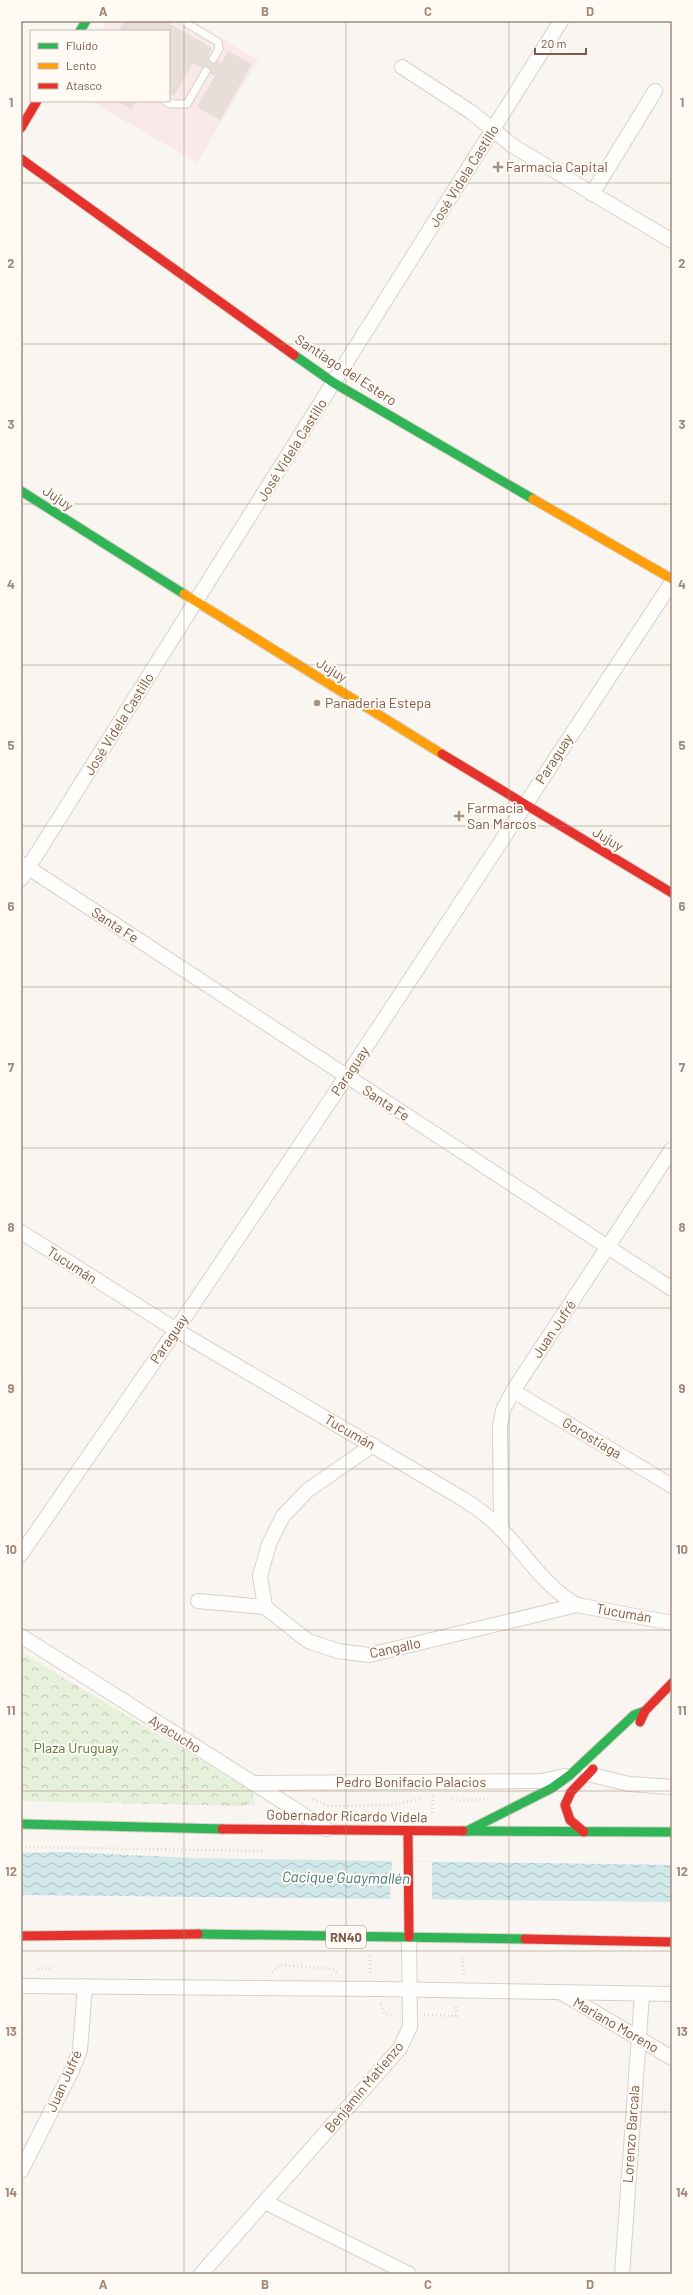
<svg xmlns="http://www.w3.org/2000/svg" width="693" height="2295" font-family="Barlow,sans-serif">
<defs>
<pattern id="park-crowns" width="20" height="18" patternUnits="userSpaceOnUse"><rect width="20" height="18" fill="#e7f0db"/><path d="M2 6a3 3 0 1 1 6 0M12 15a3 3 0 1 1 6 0" fill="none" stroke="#c0c6b4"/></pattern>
<pattern id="water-waves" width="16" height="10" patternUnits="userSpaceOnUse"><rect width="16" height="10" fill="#d0e8ea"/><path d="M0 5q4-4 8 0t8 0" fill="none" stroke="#aebfc0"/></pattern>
</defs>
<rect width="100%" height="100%" fill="#f9f5f0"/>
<!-- medical -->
<path fill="#fae9e9" d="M107 21H192L258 60 197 163 91 101H169V31H101Z"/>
<!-- park -->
<path fill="url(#park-crowns)" d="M21 1652 237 1782 253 1793V1803L241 1806 21 1801Z"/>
<!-- water -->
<path fill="url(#water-waves)" d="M65 1852 193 1858 672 1865V1902L21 1895V1853Z"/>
<!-- pier -->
<path fill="#f9f5f0" d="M392 1861 432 1862V1900L390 1899Z"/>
<!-- building -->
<g fill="#e6ded7">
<path d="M124 21H171L170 24 212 48 208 56 221 63 228 51 252 64 220 120 197 107 215 76 193 63 174 96 169 93V31H118Z"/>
<path d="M117 101H136L131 109Z"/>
</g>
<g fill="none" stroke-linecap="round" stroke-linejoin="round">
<defs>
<g id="lane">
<path d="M186 23 218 42 219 49 213 59"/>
<path d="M165 101 171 104H187L206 71"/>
</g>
<g id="street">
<path d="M402 67 471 112 513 146 672 241"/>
<path d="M592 194 655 91"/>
<path d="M21 863 672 1289"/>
<path d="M21 879 561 21"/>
<path d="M21 1232 176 1330 463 1499C477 1508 490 1517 501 1529 526 1555 545 1587 577 1605L672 1623"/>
<path d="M513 1391 672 1486"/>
<path d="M373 1445 308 1490 283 1516 269 1544 260 1576 265 1607 308 1641 338 1651 369 1655 577 1605"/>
<path d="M501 1529 500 1426 503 1410 513 1391 672 1149"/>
<path d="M21 1554 176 1330 346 1077 672 582"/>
<path d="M198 1601 265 1607"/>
<path d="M21 1636 326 1829"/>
<path d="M588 1774 629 1784 672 1787"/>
<path d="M253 1783 542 1781 565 1776"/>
<path d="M21 1986 378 1989 672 1994"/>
<path d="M562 1993 672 2058"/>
<path d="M21 2171 72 2070 80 2050 85 1986"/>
<path d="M265 2202 409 2274"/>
<path d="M201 2274 400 2048 410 2027 409 1937"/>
<path d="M622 2274 642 1994"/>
</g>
<g id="fast">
<path d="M80 31 86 21"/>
<path d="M294 355 334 383 533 499"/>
<path d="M21 491 184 594"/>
<path d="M21 1824 222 1829"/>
<path d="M463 1831 672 1832"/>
<path d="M467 1831 552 1788 570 1775 634 1715 645 1711"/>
<path d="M198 1934 525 1939"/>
</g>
<g id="slow">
<path d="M533 499 672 579"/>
<path d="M184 594 442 754"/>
</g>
<g id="jam">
<path d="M21 128 37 101"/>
<path d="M21 159 294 355"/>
<path d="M442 754 672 893"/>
<path d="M640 1722 645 1711 672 1683"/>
<path d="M222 1829 463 1831"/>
<path d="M408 1832 409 1937"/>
<path d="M584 1832 570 1820 565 1805 571 1792 593 1769"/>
<path d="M21 1936 198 1934"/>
<path d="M525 1939 672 1942"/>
</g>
</defs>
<!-- lane casing -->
<use href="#lane" stroke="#d7d1cb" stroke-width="9"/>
<!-- street casing -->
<use href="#street" stroke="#d7d1cb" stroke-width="16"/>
<!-- fast casing -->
<use href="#fast" stroke="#d9d2cb" stroke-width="11"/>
<!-- slow casing -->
<use href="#slow" stroke="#d9d2cb" stroke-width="11"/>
<!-- jam casing -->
<use href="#jam" stroke="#d9d2cb" stroke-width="11"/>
<!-- path -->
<g stroke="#dcd5d0" stroke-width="2.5" stroke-dasharray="1 3" stroke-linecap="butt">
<path d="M452 1798 459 1801 488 1799"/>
<path d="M313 1799 328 1806 394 1805 420 1799"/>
<path d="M221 1803 257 1804"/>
<path d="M432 1813 433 1796"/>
<path d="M21 1847 264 1851"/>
<path d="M370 1956V1973"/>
<path d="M462 1958 464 1975"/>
<path d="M38 1969 50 1968 52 1971"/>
<path d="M272 1972 279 1965 334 1969 339 1974"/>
<path d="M381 2004C383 2012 386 2016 395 2016"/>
<path d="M424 2015 456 2016V2005"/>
</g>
<!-- lane -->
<use href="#lane" stroke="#fefefd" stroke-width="7"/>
<!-- street -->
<use href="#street" stroke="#fefefd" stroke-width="14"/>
<!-- fast -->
<use href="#fast" stroke="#30b455" stroke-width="9"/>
<!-- slow -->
<use href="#slow" stroke="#ff9f0a" stroke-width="9"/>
<!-- jam -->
<use href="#jam" stroke="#e5322d" stroke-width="9"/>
</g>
<!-- grid -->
<path fill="none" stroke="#9f8a7d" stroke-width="1" stroke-opacity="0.55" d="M184 21V2274M346 21V2274M509 21V2274M21 183H672M21 344H672M21 504H672M21 665H672M21 826H672M21 987H672M21 1148H672M21 1308H672M21 1469H672M21 1630H672M21 1791H672M21 1951H672M21 2112H672"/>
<!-- markers -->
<g fill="#a69286" stroke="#fffaf3" stroke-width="1.5">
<path d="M496 161h4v4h4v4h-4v4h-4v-4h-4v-4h4z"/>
<circle cx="317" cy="703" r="4"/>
<path d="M457 810h4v4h4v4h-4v4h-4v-4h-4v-4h4z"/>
</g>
<g text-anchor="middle" stroke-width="4" stroke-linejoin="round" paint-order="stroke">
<!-- shield labels -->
<rect fill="#fffaf3" stroke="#a28b7f" stroke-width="1" x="326" y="1926" width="40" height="22" rx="3"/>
<g font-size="13" font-weight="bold" fill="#7a5c4d">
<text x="346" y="1942">RN40</text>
</g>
<!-- poi labels -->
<g font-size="14" fill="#7a5c4d" stroke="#fffaf3" text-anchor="start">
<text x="506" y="172">Farmacia Capital</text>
<text x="325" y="708">Panaderia Estepa</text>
<text x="467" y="813">Farmacia<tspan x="467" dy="16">San Marcos</tspan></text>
</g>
<!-- street labels -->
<g font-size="14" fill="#7a5c4d" stroke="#fffaf3">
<text transform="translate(464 176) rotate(-58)" y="5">José Videla Castillo</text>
<text transform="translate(346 370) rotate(33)" y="5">Santiago del Estero</text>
<text transform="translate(292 450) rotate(-58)" y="5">José Videla Castillo</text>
<text transform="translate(58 498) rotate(33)" y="5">Jujuy</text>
<text transform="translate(332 670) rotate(32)" y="5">Jujuy</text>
<text transform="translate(119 724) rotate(-58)" y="5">José Videla Castillo</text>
<text transform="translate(554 759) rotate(-57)" y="5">Paraguay</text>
<text transform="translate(608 839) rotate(31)" y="5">Jujuy</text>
<text transform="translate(115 925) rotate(33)" y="5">Santa Fe</text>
<text transform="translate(350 1071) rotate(-56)" y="5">Paraguay</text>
<text transform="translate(386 1103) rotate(33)" y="5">Santa Fe</text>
<text transform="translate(72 1265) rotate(33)" y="5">Tucumán</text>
<text transform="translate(554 1329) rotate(-56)" y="5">Juan Jufré</text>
<text transform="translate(169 1339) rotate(-56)" y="5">Paraguay</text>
<text transform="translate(350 1432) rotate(30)" y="5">Tucumán</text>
<text transform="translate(592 1438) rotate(31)" y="5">Gorostiaga</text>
<text transform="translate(624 1613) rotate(10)" y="5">Tucumán</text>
<text transform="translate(395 1648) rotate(-12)" y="5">Cangallo</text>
<text transform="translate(175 1734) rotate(32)" y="5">Ayacucho</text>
<text x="411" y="1787">Pedro Bonifacio Palacios</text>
<text transform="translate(347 1816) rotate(1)" y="5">Gobernador Ricardo Videla</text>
<text transform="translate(616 2025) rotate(30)" y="5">Mariano Moreno</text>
<text transform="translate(64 2081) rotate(-66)" y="5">Juan Jufré</text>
<text transform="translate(364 2087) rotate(-50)" y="5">Benjamín Matienzo</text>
<text transform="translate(631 2134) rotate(-86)" y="5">Lorenzo Barcala</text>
</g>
<!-- park labels -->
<g font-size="14" fill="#537a41" stroke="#fffaf3">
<text x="76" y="1753">Plaza Uruguay</text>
</g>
<!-- water labels -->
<g font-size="15" font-style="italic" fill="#437c86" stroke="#fffaf3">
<text transform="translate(346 1878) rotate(1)" y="5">Cacique Guaymallén</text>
</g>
</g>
<!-- border -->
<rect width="693" height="2295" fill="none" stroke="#fffaf3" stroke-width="44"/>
<!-- legend -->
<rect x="30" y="30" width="140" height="72" fill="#fffaf3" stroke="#cabbb1"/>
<rect x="38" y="43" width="20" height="6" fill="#30b455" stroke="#cabbb1"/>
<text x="66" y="50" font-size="12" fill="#7a5c4d">Fluido</text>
<rect x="38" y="63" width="20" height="6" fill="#ff9f0a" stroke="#cabbb1"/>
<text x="66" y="70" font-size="12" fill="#7a5c4d">Lento</text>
<rect x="38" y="83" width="20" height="6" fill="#e5322d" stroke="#cabbb1"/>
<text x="66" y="90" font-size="12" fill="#7a5c4d">Atasco</text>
<!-- scale -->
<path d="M535 48v6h51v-6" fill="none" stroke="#7a5c4d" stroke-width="2"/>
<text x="541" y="48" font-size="12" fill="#7a5c4d" stroke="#fffaf3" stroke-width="3" paint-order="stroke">20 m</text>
<rect x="22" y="22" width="649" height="2251" fill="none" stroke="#9f8a7d" stroke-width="1.5"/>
<g font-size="13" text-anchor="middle" font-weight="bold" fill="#9f8a7d">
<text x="103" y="16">A</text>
<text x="265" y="16">B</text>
<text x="428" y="16">C</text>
<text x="590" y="16">D</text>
<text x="11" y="107">1</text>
<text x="682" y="107">1</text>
<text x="11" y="268">2</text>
<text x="682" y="268">2</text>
<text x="11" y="429">3</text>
<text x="682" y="429">3</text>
<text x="11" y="589">4</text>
<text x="682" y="589">4</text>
<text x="11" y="750">5</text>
<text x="682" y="750">5</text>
<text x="11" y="911">6</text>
<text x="682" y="911">6</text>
<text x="11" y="1072">7</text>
<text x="682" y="1072">7</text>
<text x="11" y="1232">8</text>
<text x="682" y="1232">8</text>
<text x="11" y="1393">9</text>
<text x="682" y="1393">9</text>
<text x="11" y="1554">10</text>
<text x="682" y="1554">10</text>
<text x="11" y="1715">11</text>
<text x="682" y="1715">11</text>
<text x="11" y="1876">12</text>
<text x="682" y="1876">12</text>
<text x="11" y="2036">13</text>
<text x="682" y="2036">13</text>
<text x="11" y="2197">14</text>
<text x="682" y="2197">14</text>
<text x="103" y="2289">A</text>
<text x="265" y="2289">B</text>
<text x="428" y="2289">C</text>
<text x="590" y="2289">D</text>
</g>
</svg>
